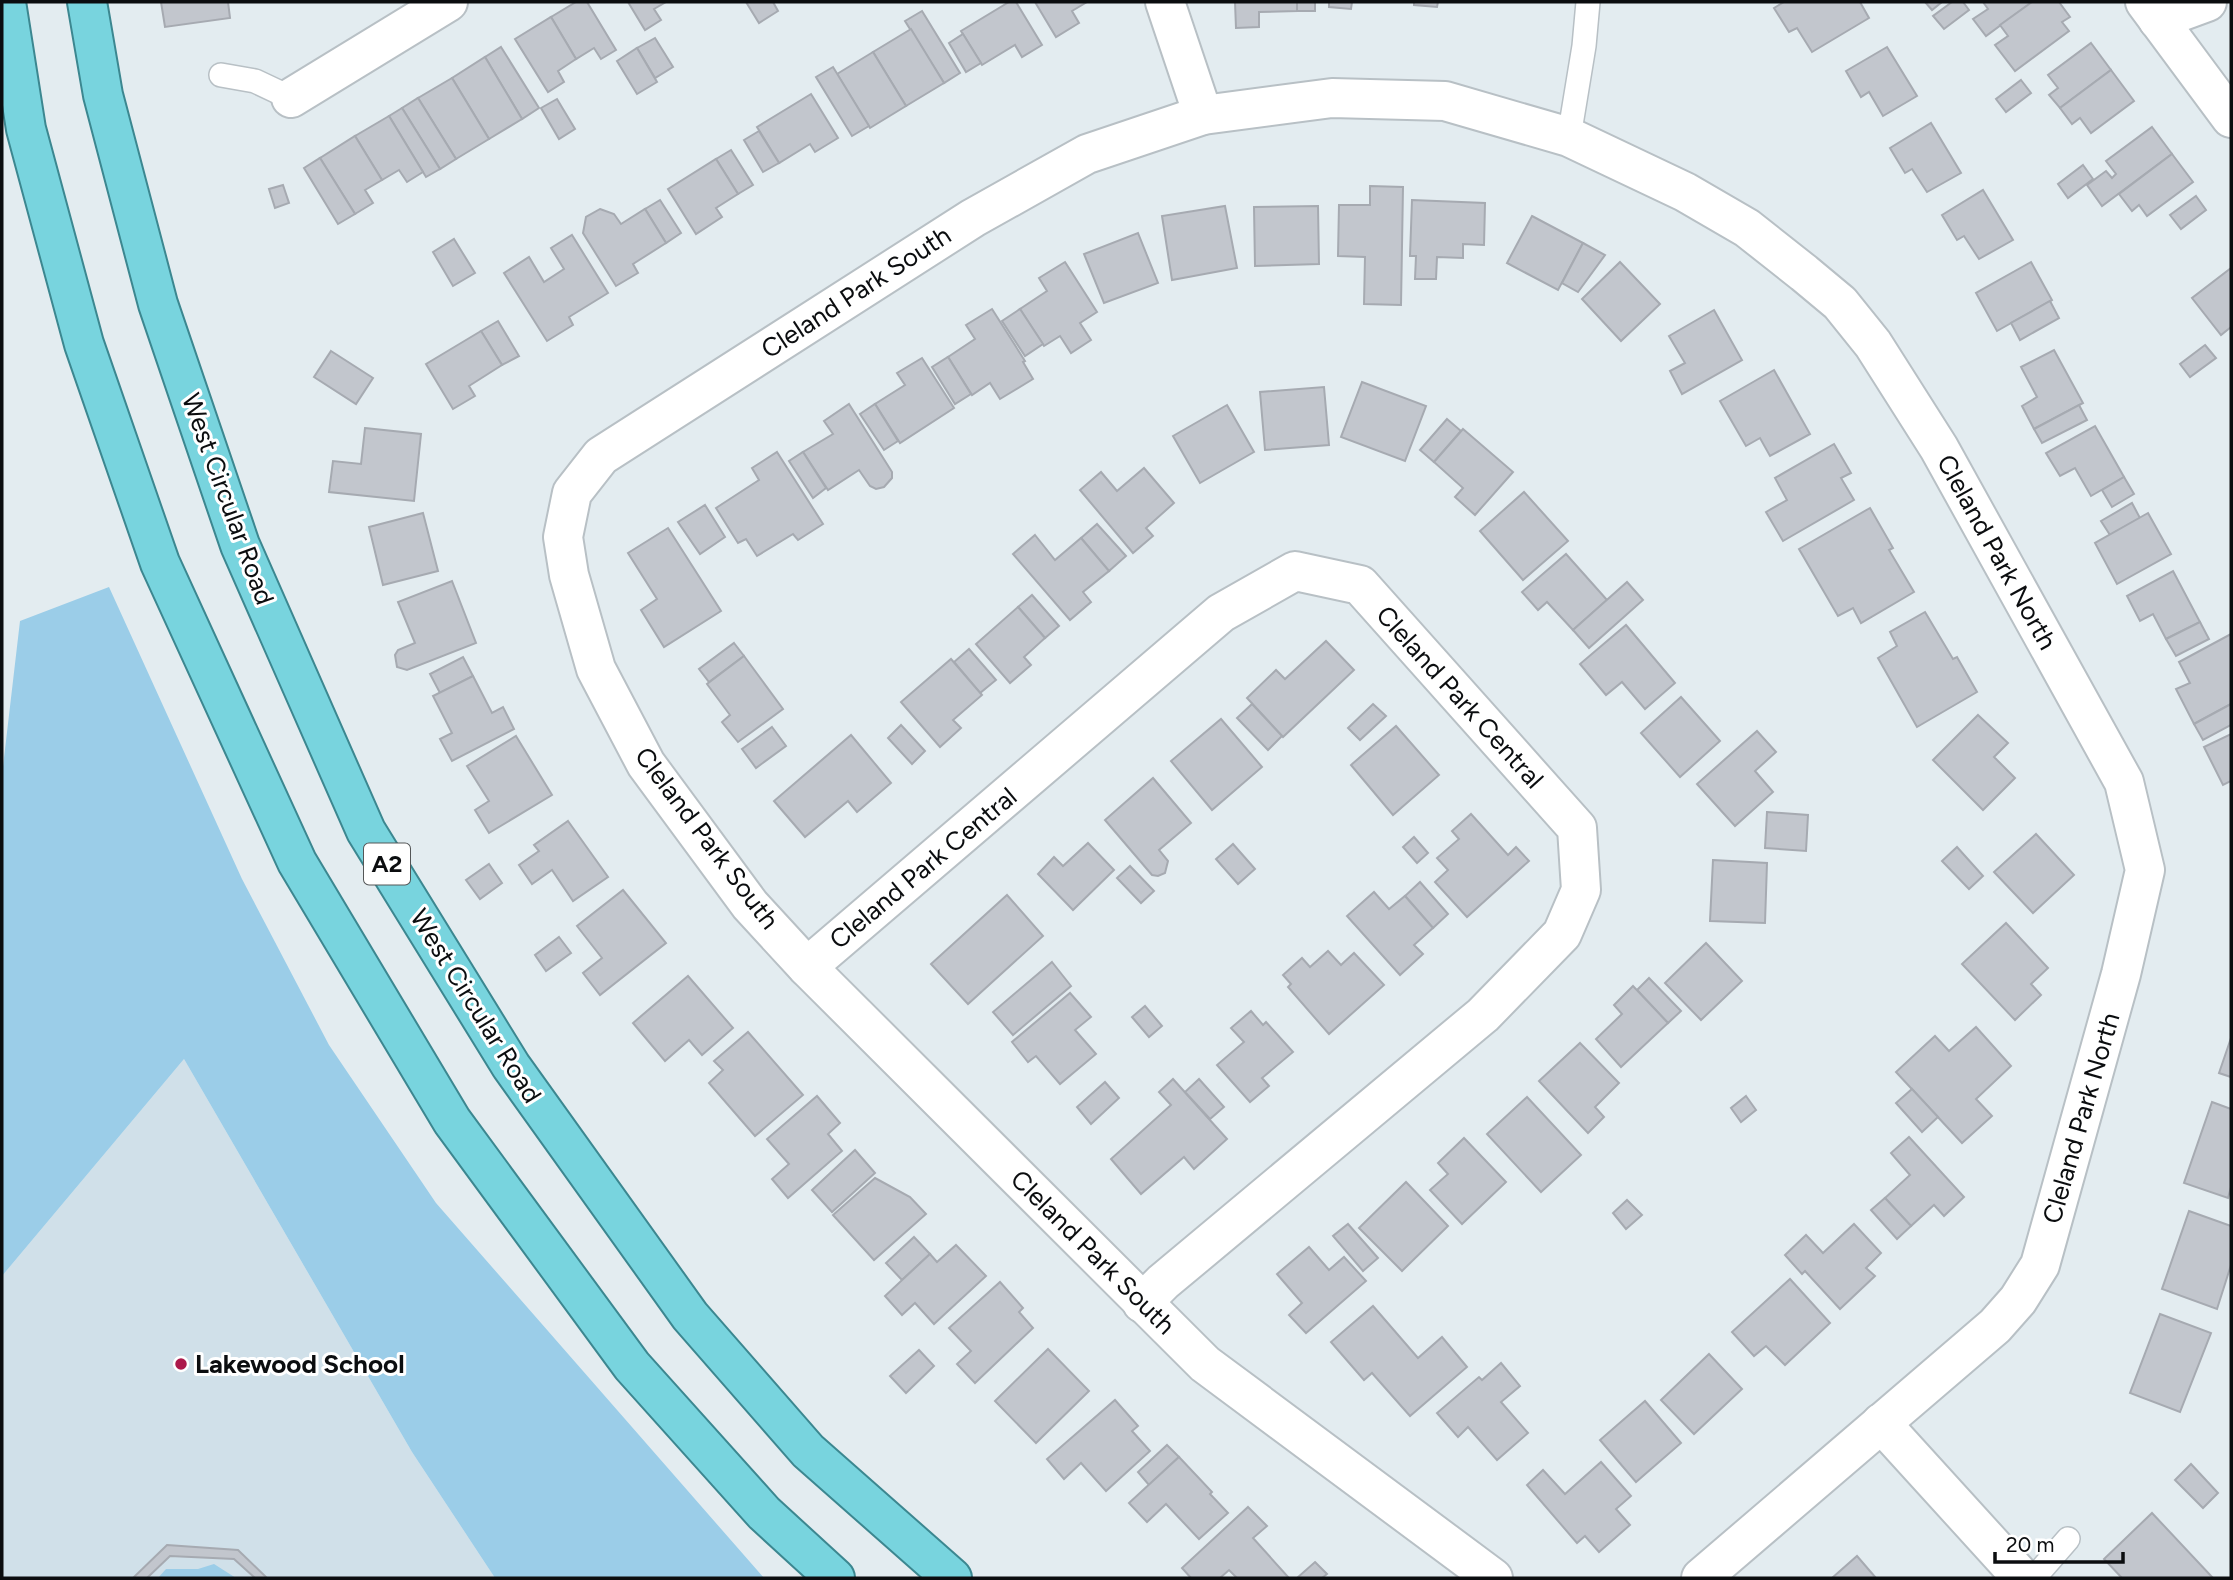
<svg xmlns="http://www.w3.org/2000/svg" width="2233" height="1580" font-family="Figtree,sans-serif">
<rect width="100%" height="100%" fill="#e3ecf0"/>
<!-- built -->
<path fill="#d0e0e9" d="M184 1059 412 1452 495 1578H2V1276Z"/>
<!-- green -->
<g fill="#9bcde8">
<path d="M109 587 242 879 329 1045 436 1203 764 1578H495L412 1452 184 1059 2 1276V775L20 621Z"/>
<path d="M214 1564 236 1578H158L166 1569H198Z"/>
</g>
<!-- building -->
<g fill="#c2c6cd" stroke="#a6aab1" stroke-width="2">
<path d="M161 2H228L230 18 165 27Z"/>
<path d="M576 2H587L616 50 601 59 594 48 576 59 551 17Z"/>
<path d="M628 2H666L654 9 661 20 645 30Z"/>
<path d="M746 2H773L778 11 759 23Z"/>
<path d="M1009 2H1016L1042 45 1022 57 1015 45 982 65 961 31Z"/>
<path d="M1035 2H1087L1072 11 1079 23 1056 37Z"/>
<path d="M1235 2H1297V11L1259 12V27L1236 28Z"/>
<rect x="1297" y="2" width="18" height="9"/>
<path d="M1329 2H1352L1351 9 1329 7Z"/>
<path d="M1414 2H1438L1437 7 1414 5Z"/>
<path d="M1784 2H1860L1869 18 1812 52 1797 28 1789 32 1774 8Z"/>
<path d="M1925 2H1942L1932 10Z"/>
<path d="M1952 2H1963L1969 10 1944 29 1933 16Z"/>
<path d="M1983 2H2032L1986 36 1973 19 1988 9Z"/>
<path d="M2032 2H2059L2070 17 2062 22 2069 31 2015 71 1995 45 2008 36 2000 25Z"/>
<path d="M922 11 960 73 944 83 905 21Z"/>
<path d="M551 17 576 59 558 71 564 82 548 92 515 39Z"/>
<path d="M911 29 944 83 906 106 873 52Z"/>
<path d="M963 34 981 63 966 72 949 43Z"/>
<path d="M655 38 673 67 655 78 637 48Z"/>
<path d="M2091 43 2111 70 2060 108 2049 95 2058 88 2048 75Z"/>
<path d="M501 47 539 108 522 119 485 57Z"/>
<path d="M1887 47 1917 96 1883 116 1869 92 1861 97 1846 71Z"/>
<path d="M637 48 657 82 637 94 617 61Z"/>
<path d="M873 52 906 106 870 128 837 74Z"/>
<path d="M485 57 522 119 489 139 452 78Z"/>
<path d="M833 67 869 126 852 136 816 77Z"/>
<path d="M2111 70 2134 101 2091 133 2080 118 2072 124 2060 108Z"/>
<path d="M452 78 489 139 456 159 418 98Z"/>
<path d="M2021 80 2031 93 2006 112 1996 99Z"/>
<path d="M811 94 838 138 815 152 810 144 779 163 757 127Z"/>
<path d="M418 98 456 159 440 169 402 108Z"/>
<path d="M557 99 575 129 559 139 541 108Z"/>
<path d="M402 108 440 169 426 177 389 116Z"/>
<path d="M389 116 423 172 407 182 399 170 382 180 355 136Z"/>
<path d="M1931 123 1961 173 1927 192 1912 169 1905 173 1890 148Z"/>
<path d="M2152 127 2172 154 2102 206 2087 185 2106 171 2112 178 2116 174 2106 161Z"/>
<path d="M759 131 779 163 763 172 744 140Z"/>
<path d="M355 136 382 180 365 190 373 203 355 214 320 158Z"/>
<path d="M731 150 753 185 738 194 716 159Z"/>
<path d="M2172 154 2193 182 2147 216 2139 205 2132 211 2119 194Z"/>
<path d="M320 158 355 214 338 224 304 168Z"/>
<path d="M716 159 738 194 716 208 722 217 696 234 668 189Z"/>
<path d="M2083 165 2093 179 2068 198 2058 184Z"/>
<path d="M283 185 289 203 275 208 269 189Z"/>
<path d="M1370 186 1403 187 1401 305 1364 304 1365 257 1338 256 1339 205H1370Z"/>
<path d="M1983 190 2013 240 1979 259 1964 236 1957 240 1942 215Z"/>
<path d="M2196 196 2206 210 2181 229 2170 215Z"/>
<path d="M660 200 681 233 666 243 645 209Z"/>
<path d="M1412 200 1485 203 1484 245 1463 244V258L1437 257 1436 279H1415L1416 256H1410Z"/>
<path d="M1225 206 1237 268 1172 280 1162 216Z"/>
<path d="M1318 206 1319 264 1255 266 1254 207Z"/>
<path d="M600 209 614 214 621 224 645 209 666 243 633 264 638 273 616 286 583 233 586 217Z"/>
<path d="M1532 216 1583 243 1558 290 1507 263Z"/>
<path d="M1138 233 1158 283 1104 303 1084 254Z"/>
<path d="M572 235 608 293 569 317 573 325 547 341 504 273 529 257 544 282 564 269 551 248Z"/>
<path d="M454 239 475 273 453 286 433 252Z"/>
<path d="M1583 243 1605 255 1578 292 1562 283Z"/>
<path d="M1065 262 1097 312 1080 323 1091 340 1071 353 1060 336 1044 346 1020 309 1047 291 1039 278Z"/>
<path d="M1620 262 1660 304 1621 341 1582 299Z"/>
<path d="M2031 262 2052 300 1997 331 1976 293Z"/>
<path d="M2231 268V327L2221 335 2192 298Z"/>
<path d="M2050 301 2059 318 2020 340 2011 323Z"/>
<path d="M992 309 1025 361 1023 362 1033 379 1000 399 990 383 972 395 948 357 975 339 966 325Z"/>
<path d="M1020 309 1043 344 1025 356 1002 321Z"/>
<path d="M1714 310 1742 360 1682 394 1670 371 1685 363 1669 336Z"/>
<path d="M498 321 519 356 502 365 481 331Z"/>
<path d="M481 331 502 365 469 386 475 396 453 409 426 364Z"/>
<path d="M2205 345 2216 358 2190 377 2180 364Z"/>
<path d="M2054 350 2083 403 2034 429 2022 406 2037 397 2021 367Z"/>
<path d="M331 351 373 378 356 404 314 377Z"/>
<path d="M948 357 971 394 955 404 932 367Z"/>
<path d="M922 358 954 408 900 443 875 404 905 385 897 373Z"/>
<path d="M1774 370 1810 434 1770 456 1760 438 1746 446 1720 401Z"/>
<path d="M1362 382 1426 406 1405 461 1341 437Z"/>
<path d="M1324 387 1329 445 1265 450 1260 392Z"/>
<path d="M849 404 892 472V478L884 487 876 489 870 486 859 470 828 490 803 452 833 434 824 421Z"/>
<path d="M875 404 898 441 884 450 860 414Z"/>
<path d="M1227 405 1254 452 1200 483 1173 436Z"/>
<path d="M2079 405 2087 420 2042 443 2034 429Z"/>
<path d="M1447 419 1461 431 1434 462 1420 450Z"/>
<path d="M2095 426 2124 477 2091 496 2075 468 2060 476 2046 453Z"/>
<path d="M365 428 421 434 414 501 329 492 333 461 361 464Z"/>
<path d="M1463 429 1513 472 1475 515 1455 497 1463 488 1434 462Z"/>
<path d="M1834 444 1851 473 1841 478 1854 500 1783 541 1766 512 1787 500 1775 478Z"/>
<path d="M777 452 823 524 798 540 793 534 757 556 746 539 738 543 716 508 759 480 752 468Z"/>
<path d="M803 452 826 488 813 498 789 461Z"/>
<path d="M1144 468 1174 503 1146 528 1153 536 1133 553 1080 490 1101 472 1117 491Z"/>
<path d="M2124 477 2134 494 2112 507 2102 490Z"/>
<path d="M1524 492 1568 541 1523 580 1480 531Z"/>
<path d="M2132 503 2140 518 2110 535 2101 521Z"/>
<path d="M705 505 725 537 700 554 678 522Z"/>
<path d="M1870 508 1893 548 1889 550 1914 592 1861 623 1853 608 1838 616 1799 549Z"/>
<path d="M423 513 438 571 383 585 369 527Z"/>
<path d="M2148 513 2171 554 2117 584 2095 543Z"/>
<path d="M1097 524 1126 556 1109 571 1081 538Z"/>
<path d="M668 528 721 611 664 647 641 610 657 599 628 553Z"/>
<path d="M1035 535 1055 560 1081 538 1109 571 1083 592 1091 602 1070 620 1013 554Z"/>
<path d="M1566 554 1607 600 1573 630 1547 602 1538 610 1522 592Z"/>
<path d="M2173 571 2200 622 2166 639 2153 614 2140 621 2127 596Z"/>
<path d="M452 581 476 643 407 670 397 667 395 655 398 650 415 643 398 602Z"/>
<path d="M1627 582 1643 600 1589 648 1573 630Z"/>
<path d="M1032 595 1059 626 1045 638 1018 607Z"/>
<path d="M1018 607 1045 638 1024 657 1031 665 1010 683 976 644Z"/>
<path d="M1925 612 1953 659 1957 657 1977 692 1917 727 1878 658 1897 646 1890 632Z"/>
<path d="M2200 622 2209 639 2176 656 2166 639Z"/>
<path d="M1626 625 1675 683 1645 709 1622 682 1606 695 1580 664Z"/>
<path d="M2231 634V704L2194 724 2176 689 2190 683 2179 662Z"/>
<path d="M1326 641 1354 670 1283 737 1247 698 1276 670 1285 679Z"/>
<path d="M734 643 744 656 709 682 699 669Z"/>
<path d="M969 649 996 680 980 693 954 662Z"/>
<path d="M744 656 783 709 738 742 722 722 730 715 707 684Z"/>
<path d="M463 657 473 676 440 693 430 674Z"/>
<path d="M951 659 982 695 953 720 961 728 940 747 901 702Z"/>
<path d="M473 676 492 713 503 707 514 729 452 761 440 739 452 733 433 696Z"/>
<path d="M1681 697 1720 741 1680 777 1641 733Z"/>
<path d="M1252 704 1282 736 1268 750 1237 718Z"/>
<path d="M1373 704 1386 716 1360 740 1348 728Z"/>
<path d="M2231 704V725L2203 740 2194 724Z"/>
<path d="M1978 715 2008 743 1994 757 2015 778 1983 810 1933 760Z"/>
<path d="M1221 719 1262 767 1212 810 1171 761Z"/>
<path d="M901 725 925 751 912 764 888 738Z"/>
<path d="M1396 726 1439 775 1393 815 1351 765Z"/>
<path d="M772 727 786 746 756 768 742 749Z"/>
<path d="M1757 731 1776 752 1755 771 1773 792 1735 826 1697 784Z"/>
<path d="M2231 734V781L2223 785 2204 747Z"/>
<path d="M851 735 891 783 857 812 848 801 805 837 774 801Z"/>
<path d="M516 736 552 795 489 833 475 810 489 801 467 766Z"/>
<path d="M1153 778 1191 823 1159 850 1168 861 1165 873 1158 876 1152 875 1105 820Z"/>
<path d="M1767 812 1808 815 1806 851 1765 848Z"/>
<path d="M1471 814 1508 855 1516 847 1529 861 1467 917 1435 882 1448 870 1437 858 1459 839 1452 831Z"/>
<path d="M568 821 608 877 573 901 552 870 532 884 519 865 539 851 534 845Z"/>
<path d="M2036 834 2074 875 2033 913 1994 872Z"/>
<path d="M1414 837 1428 853 1417 863 1403 847Z"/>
<path d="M1088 843 1114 870 1073 910 1038 874 1054 857 1063 866Z"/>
<path d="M1233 844 1255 869 1238 884 1216 859Z"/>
<path d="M1957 847 1983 876 1969 889 1942 861Z"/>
<path d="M1713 860 1767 863 1765 923 1710 921Z"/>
<path d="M489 864 502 883 480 899 466 880Z"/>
<path d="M1130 866 1154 891 1141 903 1117 878Z"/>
<path d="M1420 882 1448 914 1433 928 1405 896Z"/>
<path d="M623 890 666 943 600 995 583 973 602 958 577 926Z"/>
<path d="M1374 892 1389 909 1405 896 1433 928 1414 945 1423 954 1400 975 1347 916Z"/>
<path d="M1007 895 1043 936 968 1004 931 964Z"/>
<path d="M2006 923 2048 968 2031 984 2041 995 2015 1020 1962 964Z"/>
<path d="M559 937 571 953 546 971 535 955Z"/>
<path d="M1706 943 1742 981 1701 1020 1665 983Z"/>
<path d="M1328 951 1341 965 1354 953 1384 985 1329 1034 1288 987 1291 984 1283 975 1302 958 1310 967Z"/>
<path d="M1052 962 1071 986 1013 1035 993 1012Z"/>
<path d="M688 976 733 1028 702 1055 689 1040 665 1061 633 1023Z"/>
<path d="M1649 978 1681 1011 1668 1023 1637 990Z"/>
<path d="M1633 986 1668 1023 1621 1067 1596 1039 1622 1014 1614 1005Z"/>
<path d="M1070 993 1091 1017 1075 1030 1096 1054 1060 1084 1036 1056 1028 1062 1012 1042Z"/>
<path d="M1145 1006 1162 1026 1149 1037 1132 1017Z"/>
<path d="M1251 1011 1263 1025 1266 1022 1293 1052 1262 1078 1269 1086 1250 1102 1217 1065 1244 1042 1231 1028Z"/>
<path d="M1976 1027 2011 1066 1976 1099 1992 1116 1962 1143 1896 1072 1935 1036 1949 1051Z"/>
<path d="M748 1032 803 1095 755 1136 709 1083 723 1070 714 1061Z"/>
<path d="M2231 1038V1077L2219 1073Z"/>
<path d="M1580 1043 1619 1083 1595 1107 1604 1117 1588 1133 1539 1081Z"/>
<path d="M1173 1079 1227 1139 1194 1169 1184 1157 1141 1194 1111 1159 1171 1105 1159 1092Z"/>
<path d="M1199 1079 1224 1107 1210 1119 1185 1092Z"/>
<path d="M1105 1082 1119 1098 1091 1124 1077 1107Z"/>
<path d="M1912 1089 1938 1117 1922 1132 1896 1103Z"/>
<path d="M817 1096 840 1123 828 1134 842 1151 788 1198 772 1179 789 1164 767 1139Z"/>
<path d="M1746 1096 1756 1110 1741 1122 1731 1108Z"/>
<path d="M1527 1097 1581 1155 1541 1192 1487 1134Z"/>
<path d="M2212 1102 2231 1109V1187L2228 1198 2184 1183Z"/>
<path d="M1909 1137 1964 1197 1944 1216 1934 1205 1911 1226 1885 1198 1910 1175 1891 1153Z"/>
<path d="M1464 1138 1506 1182 1462 1224 1430 1190 1448 1174 1438 1163Z"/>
<path d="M855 1150 875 1173 832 1212 812 1190Z"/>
<path d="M875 1178 910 1197 926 1214 874 1260 833 1215Z"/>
<path d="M1406 1182 1448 1226 1402 1271 1359 1228Z"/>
<path d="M1885 1198 1911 1226 1897 1239 1871 1210Z"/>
<path d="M1627 1200 1642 1215 1626 1229 1613 1213Z"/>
<path d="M2189 1211 2231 1226V1265L2217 1309 2162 1289Z"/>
<path d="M1348 1224 1378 1258 1363 1271 1333 1236Z"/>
<path d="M1854 1224 1881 1253 1866 1268 1875 1276 1840 1309 1805 1271 1802 1274 1785 1255 1806 1235 1823 1253Z"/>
<path d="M914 1237 930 1254 902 1280 886 1263Z"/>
<path d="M956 1245 986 1276 934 1324 915 1303 902 1315 885 1296 930 1254 937 1262Z"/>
<path d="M1309 1247 1329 1270 1344 1257 1366 1281 1306 1333 1289 1315 1302 1303 1277 1274Z"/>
<path d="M1790 1279 1830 1323 1785 1365 1766 1346 1754 1356 1732 1332Z"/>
<path d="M1000 1282 1023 1308 1019 1312 1033 1328 975 1383 957 1364 971 1351 949 1328Z"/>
<path d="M1373 1306 1418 1358 1442 1337 1467 1367 1410 1416 1372 1373 1364 1380 1331 1342Z"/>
<path d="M2160 1314 2211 1333 2180 1412 2130 1393Z"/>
<path d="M1048 1349 1089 1391 1036 1443 995 1401Z"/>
<path d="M919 1350 934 1366 906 1393 890 1376Z"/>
<path d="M1709 1354 1742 1389 1694 1434 1661 1400Z"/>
<path d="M1501 1363 1520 1386 1501 1402 1528 1433 1497 1460 1468 1427 1458 1437 1437 1413 1479 1377 1482 1380Z"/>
<path d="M1115 1400 1138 1426 1132 1431 1150 1451 1106 1491 1081 1463 1064 1479 1047 1459Z"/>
<path d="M1645 1401 1681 1443 1636 1482 1600 1440Z"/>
<path d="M1167 1445 1179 1457 1149 1485 1138 1472Z"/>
<path d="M1179 1457 1212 1492 1210 1494 1228 1513 1199 1539 1166 1504 1147 1522 1129 1503Z"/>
<path d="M1601 1462 1631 1496 1616 1509 1630 1525 1599 1552 1585 1536 1577 1543 1527 1485 1543 1470 1565 1494Z"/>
<path d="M2191 1464 2218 1493 2203 1508 2175 1480Z"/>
<path d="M1248 1507 1267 1526 1253 1538 1289 1578H1237L1229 1570 1220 1578H1191L1182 1568Z"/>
<path d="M2152 1513 2213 1578H2122L2104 1559Z"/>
<path d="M167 1545 238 1550 267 1578H255L234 1559 170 1556 147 1578H133Z"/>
<path d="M1857 1556 1876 1578H1832Z"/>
<path d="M1315 1562 1327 1574 1322 1578H1297Z"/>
</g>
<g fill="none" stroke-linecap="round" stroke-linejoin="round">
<defs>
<g id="service">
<path d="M221 75 255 81 291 98"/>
<path d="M1569 137 1584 46 1588 2"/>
<path d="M2034 1578 2068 1539"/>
</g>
<g id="minor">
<path d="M1165 2 1203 115"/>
<path d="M2145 2 2231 118"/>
<path d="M2158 20 2207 2"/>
<path d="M291 98 448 2"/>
<path d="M807 967 1221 613 1295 571 1360 585 1577 828 1581 890 1562 934 1483 1015 1163 1282 1142 1303"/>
<path d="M1881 1423 2022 1578"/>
<path d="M1493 1578 1205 1364 807 967 750 905 646 764 596 669 569 575 563 537 572 493 601 456 973 218 1087 154 1203 115 1332 98 1445 101 1569 137 1685 192 1747 228 1804 273 1840 303 1873 344 1939 448 2124 782 2145 870 2121 974 2040 1265 2018 1300 1995 1326 1701 1578"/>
</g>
<g id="trunk">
<path d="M6 2 26 129 84 344 160 563 297 862 452 1121 632 1366 764 1513 835 1578"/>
<path d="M87 2 103 95 158 304 240 545 366 831 511 1066 690 1316 808 1451 952 1578"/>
</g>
</defs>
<!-- service casing -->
<use href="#service" stroke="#b8c0c5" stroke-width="26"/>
<!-- minor casing -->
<use href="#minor" stroke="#b8c0c5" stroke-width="42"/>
<!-- trunk casing -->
<use href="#trunk" stroke="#3c8790" stroke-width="42"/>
<!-- service -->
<use href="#service" stroke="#fff" stroke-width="23"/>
<!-- minor -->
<use href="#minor" stroke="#fff" stroke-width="38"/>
<!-- trunk -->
<use href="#trunk" stroke="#78d4de" stroke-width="38"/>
</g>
<!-- markers -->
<circle fill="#ac194b" stroke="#fff" stroke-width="2.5" cx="181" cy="1364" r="7"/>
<g text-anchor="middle" stroke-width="6" stroke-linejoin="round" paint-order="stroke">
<!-- shield labels -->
<rect fill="#fff" stroke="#545657" stroke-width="2" x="364" y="843.5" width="46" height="41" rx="5"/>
<g font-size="24" font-weight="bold" fill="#0b0d0f">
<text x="387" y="872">A2</text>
</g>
<!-- street labels -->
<g font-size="26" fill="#0b0d0f" stroke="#fff">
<text transform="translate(856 292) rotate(-33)" y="9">Cleland Park South</text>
<text transform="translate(228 499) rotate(70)" y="9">West Circular Road</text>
<text transform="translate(1997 552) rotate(61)" y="9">Cleland Park North</text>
<text transform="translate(1460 697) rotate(48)" y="9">Cleland Park Central</text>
<text transform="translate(707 838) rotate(53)" y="9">Cleland Park South</text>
<text transform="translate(923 868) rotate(-40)" y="9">Cleland Park Central</text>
<text transform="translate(476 1006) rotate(58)" y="9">West Circular Road</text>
<text transform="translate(2081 1118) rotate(-74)" y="9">Cleland Park North</text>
<text transform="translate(1093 1252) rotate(45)" y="9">Cleland Park South</text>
</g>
<!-- poi labels -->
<g font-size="26" font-weight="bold" fill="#0b0d0f" stroke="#fff" text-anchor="start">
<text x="195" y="1373">Lakewood School</text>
</g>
</g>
<!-- border -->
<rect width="2233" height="1580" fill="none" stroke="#0b0d0f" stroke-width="7"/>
<!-- scale -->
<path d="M1995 1552v10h128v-10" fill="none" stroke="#0b0d0f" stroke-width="3.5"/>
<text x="2006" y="1552" font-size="21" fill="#0b0d0f" stroke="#ffffff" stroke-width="5" paint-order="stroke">20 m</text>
</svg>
